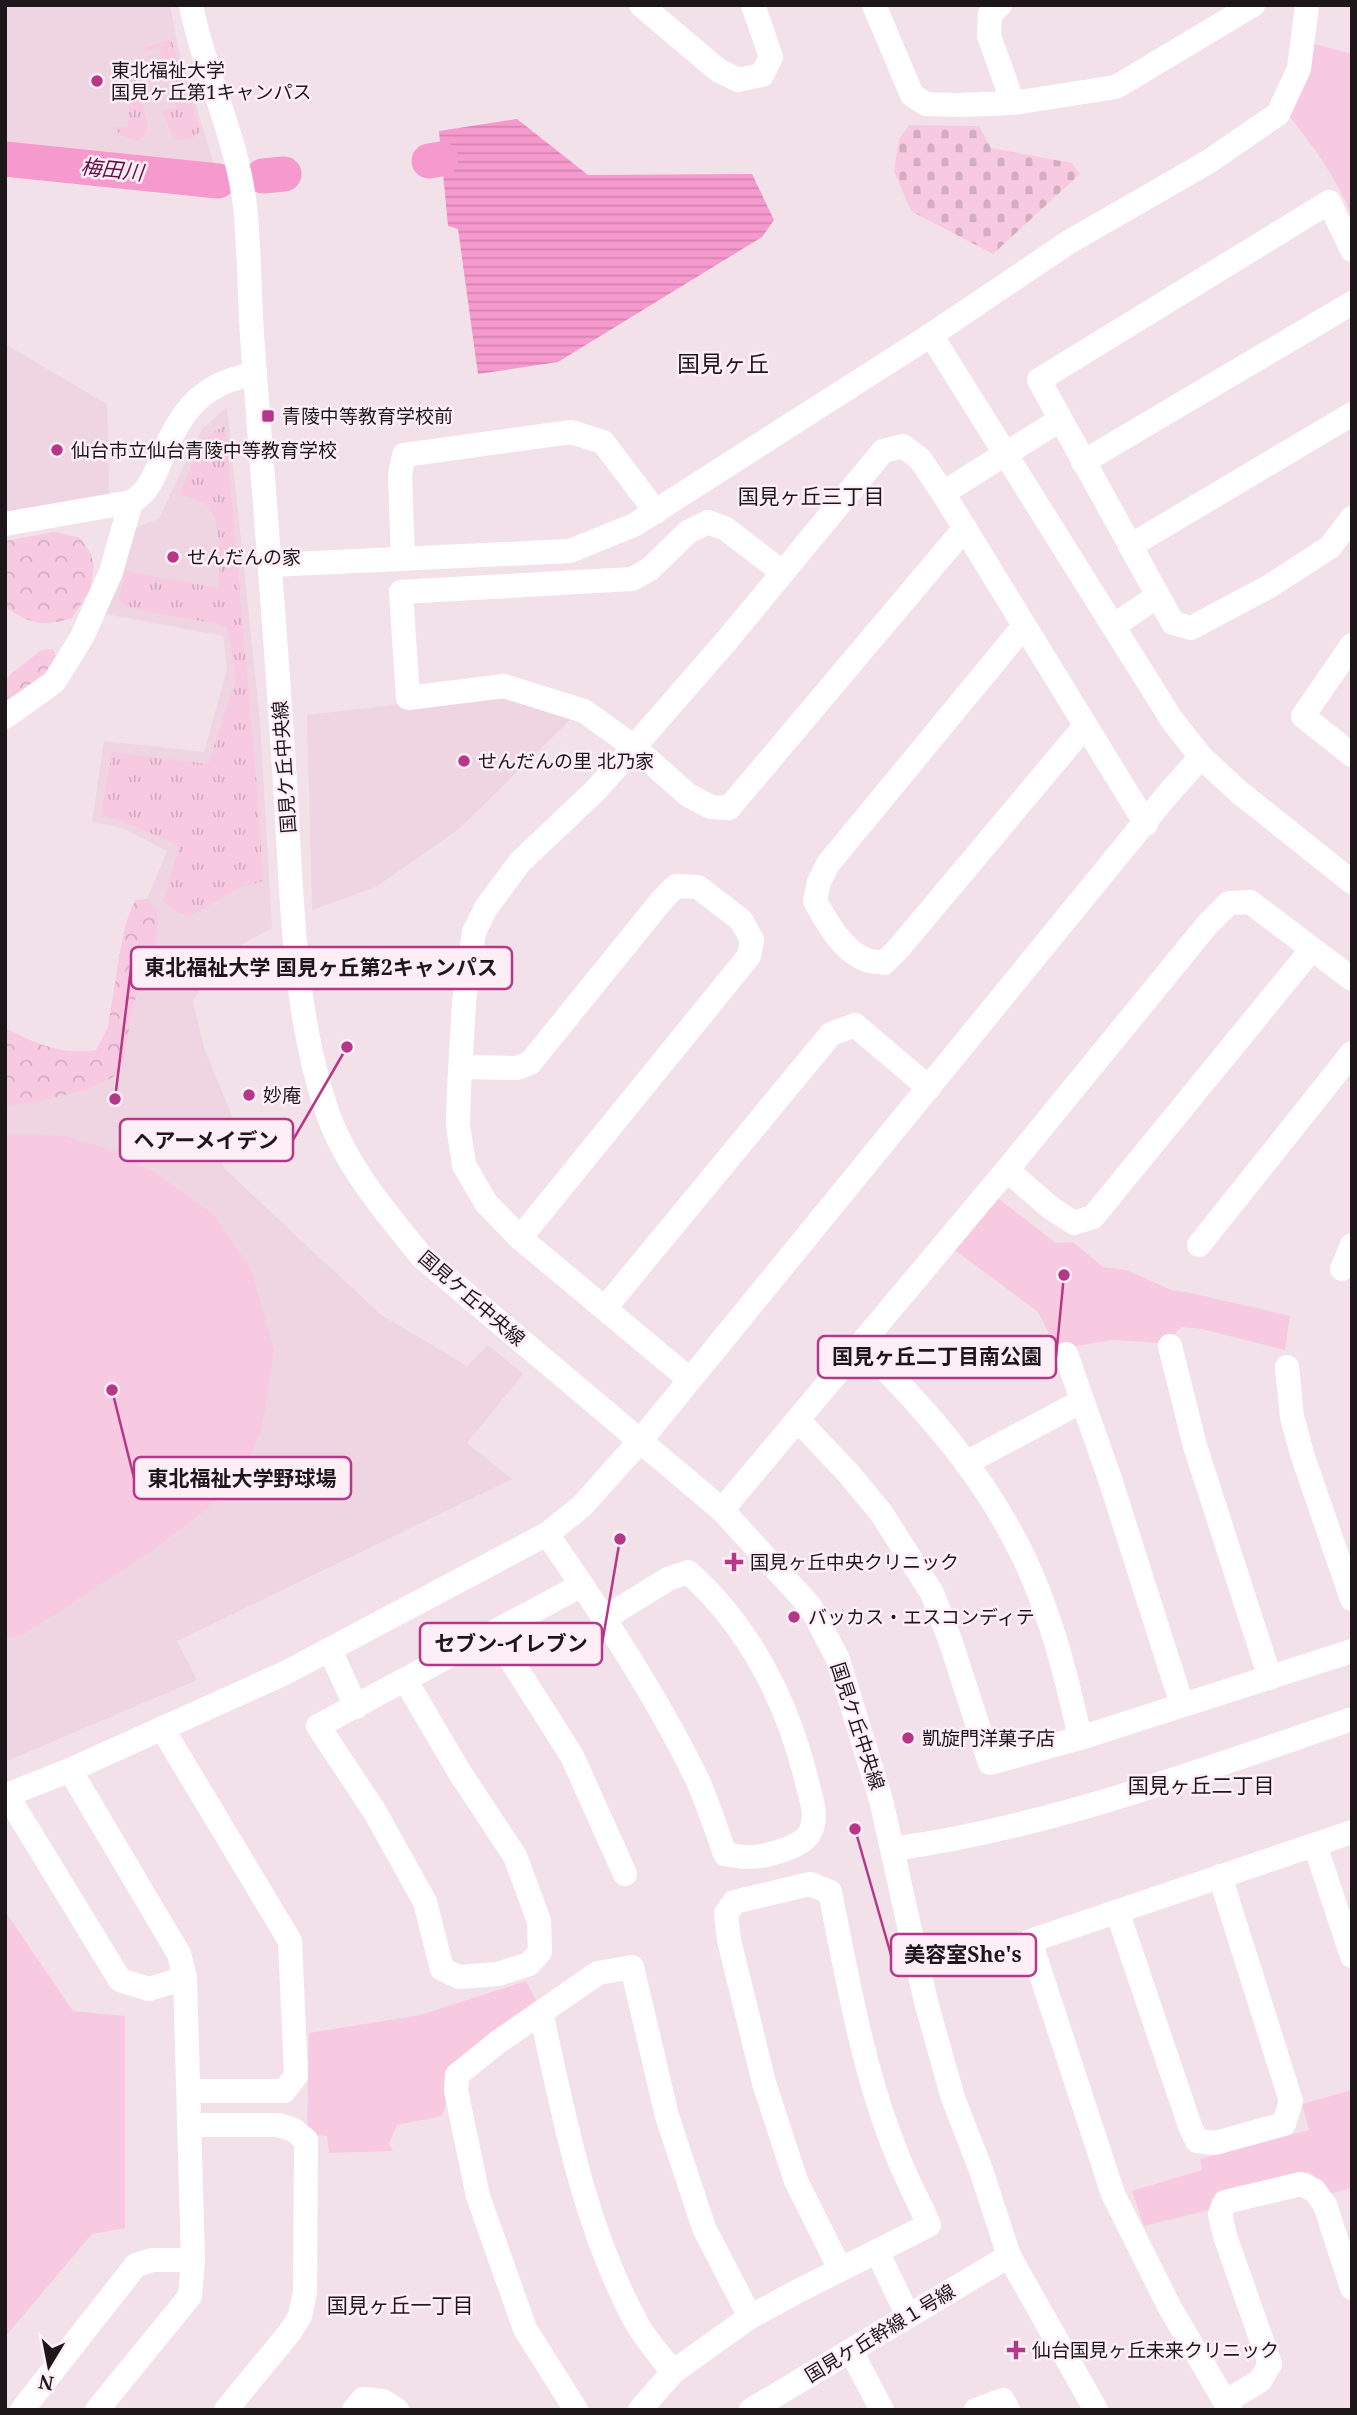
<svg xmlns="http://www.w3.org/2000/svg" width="1357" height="2415" font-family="'Noto Serif','Noto Sans JP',serif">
<defs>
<pattern id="grass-tufts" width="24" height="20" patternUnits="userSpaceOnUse" patternTransform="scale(1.75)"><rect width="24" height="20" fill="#f7cae1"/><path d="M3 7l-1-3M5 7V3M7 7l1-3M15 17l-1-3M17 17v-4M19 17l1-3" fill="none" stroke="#d3adc0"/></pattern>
<pattern id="forest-crowns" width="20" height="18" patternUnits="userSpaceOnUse" patternTransform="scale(1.75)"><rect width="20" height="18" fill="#f7cae1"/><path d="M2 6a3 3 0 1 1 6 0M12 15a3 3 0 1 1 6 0" fill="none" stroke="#d3adc0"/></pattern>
<pattern id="cemetery-stones" width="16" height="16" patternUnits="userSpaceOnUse" patternTransform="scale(1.75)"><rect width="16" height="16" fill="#f7cae1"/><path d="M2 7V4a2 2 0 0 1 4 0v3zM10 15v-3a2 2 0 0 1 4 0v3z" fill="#d3adc0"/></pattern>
<pattern id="water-rules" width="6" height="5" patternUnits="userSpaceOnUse" patternTransform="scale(1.75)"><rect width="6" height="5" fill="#f69ace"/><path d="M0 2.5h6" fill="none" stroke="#d284b0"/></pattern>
</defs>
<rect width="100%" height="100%" fill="#f3e1ea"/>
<!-- built -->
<g fill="#efd5e2">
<path d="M5 5H170L178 46 216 171 5 153Z"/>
<path d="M5 344 107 404 109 497 5 515Z"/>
<path d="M227 407 260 721 272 928 215 959 193 1002 205 1051 236 1125 215 1150 226 1170 380 1314 467 1366 488 1345 523 1374 467 1443 512 1479 177 1641 197 1680 5 1762V1072L118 1057 120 963 167 851 122 828 92 822 104 741 204 752 227 669 223 636 100 613 134 529 159 518 202 429Z"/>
<path d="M488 694 572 718 459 829 376 887 312 910 307 715Z"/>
</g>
<!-- grass -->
<g fill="url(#grass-tufts)">
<path d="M171 39 201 131 191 139 177 140 170 131 162 111 176 107 159 48 144 52 145 48Z"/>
<path d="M121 63 133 68 148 125 146 135 137 141 120 135 114 127H128L131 76 118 74V65Z"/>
<path d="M225 425 258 799 263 881 237 889 191 916 179 913 163 901 179 846 125 822 101 815 112 752 208 764 236 679 227 626 126 607 119 600 124 571 219 588C219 567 223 519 206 505 199 500 187 498 179 494L203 440Z"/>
</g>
<!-- forest -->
<g fill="url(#forest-crowns)">
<path d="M55 532 80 538 91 554 94 567 90 590 72 618C40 627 33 625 5 607V541Z"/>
<path d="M53 649 56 657C45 679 27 690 5 700V679L41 650Z"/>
<path d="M147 899 156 908 158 923 154 947 133 1006 124 1059 115 1076 86 1090 31 1103 5 1106V1028C35 1043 62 1056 96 1050L108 1027 120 951 126 923 135 900Z"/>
</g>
<!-- cemetery -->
<path fill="url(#cemetery-stones)" d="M909 125 979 126 991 148 1072 163 1080 174 993 254 911 211 894 171 899 139Z"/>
<!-- park -->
<g fill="#f7cae1">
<path d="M1312 43 1352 54V216C1336 176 1312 145 1286 112Z"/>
<path d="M11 1134 65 1136 114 1151 153 1171 213 1214 251 1269 274 1350 262 1429 238 1485 152 1551 23 1635 5 1638V1135Z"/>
<path d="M995 1196 1056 1243 1073 1242 1103 1267 1127 1270 1171 1290 1191 1293 1290 1316 1285 1350 1202 1329 1181 1327 1170 1340 1159 1343 1113 1340 1057 1349 1038 1312 952 1248Z"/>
<path d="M5 1911 73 2011 125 2016V2228L92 2234 5 2337Z"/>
<path d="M526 1981 538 2004 447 2099 442 2116 397 2125 389 2144 393 2151 329 2153 327 2136 307 2134 309 2033 420 2015Z"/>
<path d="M1352 2090V2188L1330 2194 1310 2172 1211 2199 1213 2209 1144 2226 1132 2191 1202 2170 1200 2159 1309 2130 1302 2104Z"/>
</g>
<!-- water -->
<path fill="url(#water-rules)" d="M517 119 588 175 752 174 774 220 762 237 558 362 478 374 458 229 448 226 439 131Z"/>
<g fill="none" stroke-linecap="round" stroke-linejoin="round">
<!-- river -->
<g stroke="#f69ace" stroke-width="35">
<path d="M5 159 218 181"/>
<path d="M429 161 441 159"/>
<path d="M263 176 284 174"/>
</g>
<!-- minor -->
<g stroke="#fff" stroke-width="24">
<path d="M191 5C204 73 237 137 245 206 250 253 249 301 253 349 264 493 276 638 285 783 292 893 292 1012 329 1117 348 1169 388 1215 422 1257L722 1510 810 1606 837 1657 881 1800 926 2002 953 2098 981 2170 1009 2256 1096 2410"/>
<path d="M641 5 718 70 738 80 762 75 771 57 753 5"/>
<path d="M874 5 912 95 926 104 958 105 1013 103 1116 87 1253 5"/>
<path d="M1000 5 990 14 989 36 1013 103"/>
<path d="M1352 250 1329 202 1039 380 1173 623 1191 628 1270 586 1330 547 1352 518"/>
<path d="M931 335 1172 720 1201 757 1239 792 1352 882"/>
<path d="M1083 462 1352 303"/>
<path d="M943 493 1060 420"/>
<path d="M5 524 131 502C149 492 154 476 162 457 181 410 203 382 255 374"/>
<path d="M1130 546 1352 414"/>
<path d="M403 559 400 475 404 455 571 432 603 442 656 512"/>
<path d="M271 565 570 551 634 525 931 335 1069 242 1208 162 1278 114 1299 69 1307 5"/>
<path d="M782 572 726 529 708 522 688 532 650 569 632 579 401 592 408 698 504 686 584 711 634 747 688 795 711 807 729 808 965 528"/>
<path d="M1024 626 828 864 819 882 815 901C826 921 843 952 867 960 872 962 879 962 884 963L899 948 1085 726"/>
<path d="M1113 626 1158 596"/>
<path d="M1352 645 1303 716 1352 755"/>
<path d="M5 717 54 682 82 637 111 572 131 502"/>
<path d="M461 1067 517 1068 530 1063 662 900 676 886 698 887 741 920 752 940 749 956 520 1238"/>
<path d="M1007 1170 1051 1208 1074 1223 1093 1217 1312 949"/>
<path d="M1199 1245 1352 1053"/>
<path d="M1342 1269 1352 1245"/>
<path d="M605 1308 831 1034 855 1025 929 1088"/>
<path d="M861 1344C926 1410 985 1475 1025 1560 1051 1615 1067 1678 1080 1738"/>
<path d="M1170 1346 1195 1446 1270 1678"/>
<path d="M1066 1354 1110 1479 1182 1705"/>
<path d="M1287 1367 1292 1417 1302 1454 1352 1599"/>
<path d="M689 1379 520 1238 486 1203 464 1165 458 1125 459 1089 464 1002 474 932 486 908 520 862 596 790 634 747 728 639 883 451 903 446 920 459 943 493 1146 824"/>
<path d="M798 1420 849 1474 882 1514 932 1593 950 1640 990 1763 1080 1738 1352 1651"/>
<path d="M966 1463 1082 1401"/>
<path d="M722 1510 1011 1165 1207 925 1229 903 1250 902 1352 979"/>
<path d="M547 1534C601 1612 655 1693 697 1779 708 1803 716 1829 725 1854 732 1855 739 1857 746 1857 761 1858 801 1848 809 1834 819 1818 811 1799 807 1782 788 1703 750 1627 688 1572L668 1579 605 1618"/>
<path d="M494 1633 572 1756 625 1874"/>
<path d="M330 1650 356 1707"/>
<path d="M406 1681 460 1773 515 1856 539 1921 540 1952 529 1964 498 1974 459 1977 442 1969 425 1902 375 1812 318 1726 582 1585"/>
<path d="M162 1728 290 1941 296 2076 284 2091H190"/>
<path d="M70 1770 179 1954 185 1978 193 2260 190 2296 97 2410"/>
<path d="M1315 1845 1352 1956"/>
<path d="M893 1849C1051 1827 1202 1770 1352 1719"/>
<path d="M1117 1911 1190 2126 1197 2141 1215 2143 1284 2124 1291 2101 1220 1876"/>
<path d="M185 1978 149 1989 120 1980 7 1795 70 1770 285 1673 547 1534 582 1506 640 1441 1167 795 1201 757"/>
<path d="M541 2012C564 2117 584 2225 635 2320 644 2338 660 2355 673 2372"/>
<path d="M191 2125H279L294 2130 306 2140 305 2292 300 2316 290 2332 226 2410"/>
<path d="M877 2251 908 2316"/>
<path d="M851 2351 882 2410"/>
<path d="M1226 2401 1260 2381 1270 2364 1225 2236 1220 2214 1225 2202 1301 2184 1314 2190 1325 2205 1352 2288"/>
<path d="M22 2410 136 2265 152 2260H193"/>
<path d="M354 2410 363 2399 383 2401 397 2410"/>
<path d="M576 2410 525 2329 478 2196 456 2091 457 2075 498 2042 598 1973 632 1967 667 2116 704 2228 750 2317"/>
<path d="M640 2410 673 2372 750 2317 800 2290 929 2225C919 2202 907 2180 898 2157 863 2073 848 1980 830 1892L810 1884 734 1902 726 1914 729 1940 764 2083 796 2181 840 2269"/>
<path d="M751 2410 1009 2256"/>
<path d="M976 2410 1003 2400 1008 2410"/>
<path d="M1230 2410 1170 2308 1113 2194 1030 1941 1352 1832"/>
</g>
</g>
<!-- markers -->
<g fill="#b53787" stroke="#feeff7" stroke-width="2.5">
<circle cx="97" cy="81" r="7"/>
<rect x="261" y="409" width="14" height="14" rx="3.5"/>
<circle cx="57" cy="450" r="7"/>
<circle cx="173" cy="557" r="7"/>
<circle cx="464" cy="761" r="7"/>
<circle cx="249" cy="1095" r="7"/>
<path d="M730.5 1551.5h7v7h7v7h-7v7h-7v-7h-7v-7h7z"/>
<circle cx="794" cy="1617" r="7"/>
<circle cx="908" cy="1738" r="7"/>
<path d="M1012.5 2339.5h7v7h7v7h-7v7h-7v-7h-7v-7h7z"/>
</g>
<g text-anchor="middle" stroke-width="5" stroke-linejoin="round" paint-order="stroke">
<!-- poi labels -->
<g font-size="19" fill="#1d171a" stroke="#feeff7" text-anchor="start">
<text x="111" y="77">東北福祉大学<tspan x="111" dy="22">国見ヶ丘第1キャンパス</tspan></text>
<text x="282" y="423">青陵中等教育学校前</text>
<text x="71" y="457">仙台市立仙台青陵中等教育学校</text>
<text x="187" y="564">せんだんの家</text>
<text x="478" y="768">せんだんの里 北乃家</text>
<text x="263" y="1102">妙庵</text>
<text x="750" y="1569">国見ヶ丘中央クリニック</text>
<text x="808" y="1624">バッカス・エスコンディテ</text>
<text x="922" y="1745">凱旋門洋菓子店</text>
<text x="1032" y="2357">仙台国見ヶ丘未来クリニック</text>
</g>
<!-- street labels -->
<g font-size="19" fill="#1d171a" stroke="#feeff7">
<text transform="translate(284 767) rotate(-94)" y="7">国見ケ丘中央線</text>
<text transform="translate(472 1298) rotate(41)" y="7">国見ケ丘中央線</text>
<text transform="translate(858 1726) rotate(72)" y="7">国見ケ丘中央線</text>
<text transform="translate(880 2333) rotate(-31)" y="7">国見ケ丘幹線１号線</text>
</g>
<!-- water labels -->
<g font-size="21" font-style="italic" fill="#621247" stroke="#feeff7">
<text transform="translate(112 170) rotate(6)" y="7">梅田川</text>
</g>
<!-- neighbourhood labels -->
<g font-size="21" fill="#1d171a" stroke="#feeff7">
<text x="811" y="504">国見ヶ丘三丁目</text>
<text x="1201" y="1793">国見ヶ丘二丁目</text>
<text x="400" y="2313">国見ヶ丘一丁目</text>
</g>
<!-- quarter labels -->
<g font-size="23" fill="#1d171a" stroke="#feeff7">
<text x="723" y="372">国見ヶ丘</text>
</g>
</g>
<!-- callouts -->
<path fill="none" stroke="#b53787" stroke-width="2.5" d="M115 1099L131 968M347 1047L293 1140M1064 1275L1056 1357M112 1390L134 1478M620 1539L602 1644M855 1829L891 1955"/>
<g fill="#b53787" stroke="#feeff7" stroke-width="2.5">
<circle cx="115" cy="1099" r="7"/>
<circle cx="347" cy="1047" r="7"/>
<circle cx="1064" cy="1275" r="7"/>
<circle cx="112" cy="1390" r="7"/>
<circle cx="620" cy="1539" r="7"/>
<circle cx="855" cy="1829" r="7"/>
</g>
<g fill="#feeff7" stroke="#b53787" stroke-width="2.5">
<rect x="131" y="947" width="381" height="42" rx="7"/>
<rect x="120" y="1119" width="173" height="42" rx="7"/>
<rect x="818" y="1336" width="238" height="42" rx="7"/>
<rect x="134" y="1457" width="217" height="42" rx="7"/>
<rect x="420" y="1623" width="182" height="42" rx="7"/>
<rect x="891" y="1934" width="145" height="42" rx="7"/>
</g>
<g font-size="21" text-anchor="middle" font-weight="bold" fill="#1d171a">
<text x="321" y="975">東北福祉大学 国見ヶ丘第2キャンパス</text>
<text x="206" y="1148">ヘアーメイデン</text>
<text x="937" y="1364">国見ヶ丘二丁目南公園</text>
<text x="242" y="1486">東北福祉大学野球場</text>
<text x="511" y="1651">セブン-イレブン</text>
<text x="963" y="1962">美容室She's</text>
</g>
<!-- border -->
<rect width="1357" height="2415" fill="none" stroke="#1d171a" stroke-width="14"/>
<!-- north arrow -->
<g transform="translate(49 2366) rotate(190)" stroke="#feeff7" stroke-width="5" paint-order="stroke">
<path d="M0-5L12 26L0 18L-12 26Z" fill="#1d171a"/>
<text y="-10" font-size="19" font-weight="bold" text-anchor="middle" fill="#1d171a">N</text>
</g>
</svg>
